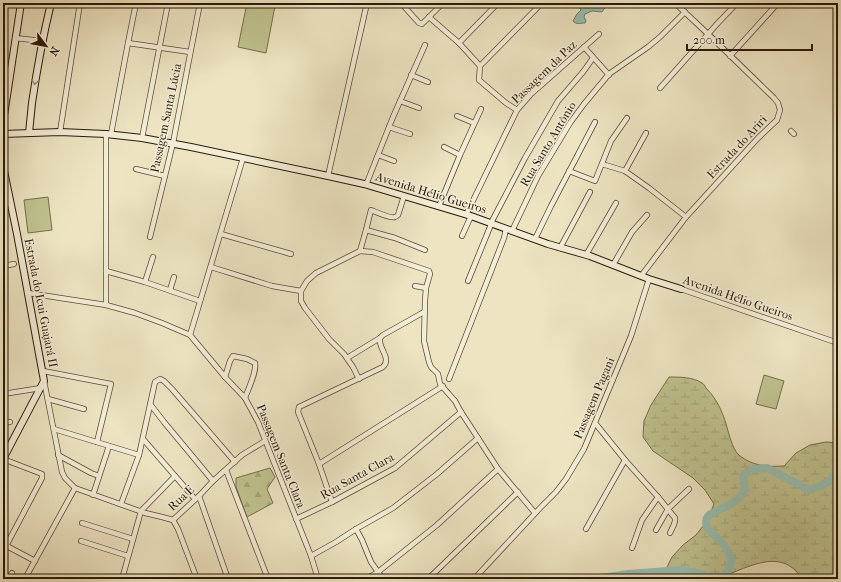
<svg xmlns="http://www.w3.org/2000/svg" width="841" height="582" font-family="'IM FELL French Canon',serif">
<defs>
<pattern id="forest-firs" width="22" height="20" patternUnits="userSpaceOnUse"><rect width="22" height="20" fill="#bfc28f"/><path d="M5 1l3.5 6h-7zM16 11l3.5 6h-7z" fill="#a4a67a"/></pattern>
<pattern id="wetland-marsh" width="20" height="14" patternUnits="userSpaceOnUse"><rect width="20" height="14" fill="#bfc28f"/><path d="M1 5h8M5 5V1M11 12h8M15 12V8" fill="none" stroke="#a4a67a"/></pattern>
</defs>
<rect width="100%" height="100%" fill="#ede4c2"/>
<filter id="stains"><feTurbulence type="fractalNoise" baseFrequency=".005" numOctaves="4"/><feColorMatrix values="0 0 0 0 .2 0 0 0 0 .09 0 0 0 0 .02 0 0 0 .5 -.17"/></filter>
<radialGradient id="worn" r=".72"><stop offset=".6" stop-color="#630" stop-opacity="0"/><stop offset="1" stop-color="#630" stop-opacity=".3"/></radialGradient>
<!-- forest -->
<path fill="url(#forest-firs)" stroke="#756e4a" d="M270 468 275 477 267 489 273 503 247 517 236 487V478Z"/>
<!-- wetland -->
<path fill="url(#wetland-marsh)" stroke="#756e4a" d="M669 377C680 377 693 377 702 383 704 384 705 386 706 388 718 400 724 415 728 431 730 438 734 452 740 456 753 466 768 467 784 466L796 453 810 445 826 442 838 443V573H837L828 579H802C786 553 762 561 739 570 732 573 725 576 718 576 702 577 686 573 671 572L667 567 672 557 683 545 696 535 707 521 714 504 705 490 693 478 653 451 643 437 644 421 651 405Z"/>
<!-- pitch -->
<g fill="#bfc28f" stroke="#756e4a">
<path d="M247 3H258L275 6 266 53 238 47Z"/>
<path d="M48 197 52 230 28 233 24 200Z"/>
<path d="M764 375 784 381 776 409 756 404Z"/>
</g>
<!-- water -->
<path fill="#99bfb2" stroke="#6d7d6d" d="M577 3H609C607 6 604 8 602 12L592 11 585 14 584 17 586 21 585 23C581 23 576 25 573 21L577 14 581 10 579 7H576L575 6Z"/>
<g fill="none" stroke-linecap="round" stroke-linejoin="round">
<!-- river -->
<path stroke="#99bfb2" stroke-width="8" d="M593 579 628 574 681 570 719 578C723 575 727 573 729 569 737 553 717 538 707 528 703 514 713 513 723 508 732 504 741 498 745 490L743 476C748 470 759 468 767 468L809 490 822 486 830 481 838 470"/>
<defs>
<g id="minor">
<path d="M360 3 367 5"/>
<path d="M401 3 419 23 422 24 443 3"/>
<path d="M429 17 459 43 480 66 479 80 506 103 517 110"/>
<path d="M15 38 42 41"/>
<path d="M128 43 190 52"/>
<path d="M459 43 498 3"/>
<path d="M584 47 609 75"/>
<path d="M730 56 778 3"/>
<path d="M480 66 542 3"/>
<path d="M411 75 428 82"/>
<path d="M660 88 717 24 737 3"/>
<path d="M400 101 419 108"/>
<path d="M457 116 474 123"/>
<path d="M389 127 410 134"/>
<path d="M791 131 794 134"/>
<path d="M60 132 80 3"/>
<path d="M106 134V305"/>
<path d="M111 134 128 43 136 3"/>
<path d="M142 138 168 3"/>
<path d="M444 147 460 155"/>
<path d="M378 155 394 161"/>
<path d="M602 164 625 171 649 188 686 217"/>
<path d="M136 169 165 176"/>
<path d="M569 171 595 181 611 141 627 118"/>
<path d="M625 171 646 133"/>
<path d="M328 176 367 3"/>
<path d="M366 185 393 117 425 45"/>
<path d="M439 206 460 155 481 109"/>
<path d="M466 215 517 110 531 94 599 34"/>
<path d="M366 230 395 238 425 250"/>
<path d="M512 231 538 176 570 123 584 104 609 74 648 47 660 37 685 12"/>
<path d="M221 234 291 254"/>
<path d="M462 236 471 216"/>
<path d="M150 237 173 143 200 3"/>
<path d="M535 239 551 206 595 122"/>
<path d="M560 248 590 192"/>
<path d="M360 251 373 252 429 271 430 274 426 288 425 301 424 341 429 362 431 367 438 374 440 384 455 401 461 412 498 469 535 513"/>
<path d="M586 255 616 203"/>
<path d="M613 265 632 232 647 215"/>
<path d="M3 266 14 264"/>
<path d="M211 267 272 286 301 291"/>
<path d="M106 271 145 282 200 301"/>
<path d="M641 276 686 217 758 138 777 120 780 110 778 103 774 98 708 34 675 3"/>
<path d="M468 281 490 227 491 223 525 158 558 101 583 72 593 58"/>
<path d="M145 282 153 257"/>
<path d="M415 286 426 288"/>
<path d="M681 289 838 343"/>
<path d="M170 290 174 277"/>
<path d="M28 293 106 305 135 313 162 323 190 335 225 377 245 398 258 422 311 556 318 579"/>
<path d="M190 335 243 158"/>
<path d="M347 358 380 338 383 335 424 312"/>
<path d="M43 371 111 384 97 442"/>
<path d="M225 377 230 361 233 356 247 359 255 363C257 372 248 389 245 398"/>
<path d="M359 379 353 367 344 354 329 339 305 308 301 301V291L307 281 316 273 360 251 366 230 371 210C376 212 391 219 395 217 396 217 397 216 398 215L404 196"/>
<path d="M449 379 504 238 506 229"/>
<path d="M44 381 62 472 65 478 75 488 145 513 162 517 173 520"/>
<path d="M3 394 41 388"/>
<path d="M48 399 84 409"/>
<path d="M150 404 164 422 213 481"/>
<path d="M3 423 10 422"/>
<path d="M595 423 625 460 658 497 675 518C676 523 672 528 670 533"/>
<path d="M54 429 139 455"/>
<path d="M143 439 195 499"/>
<path d="M58 455 91 473 99 476"/>
<path d="M3 459 42 474V478L6 546"/>
<path d="M319 464 443 386"/>
<path d="M226 470 268 579"/>
<path d="M93 495 109 446"/>
<path d="M199 496 228 579"/>
<path d="M332 502 319 464 298 412 299 407 383 367C392 358 378 349 380 338"/>
<path d="M121 504 139 455 155 382 160 379 164 381 172 389 235 462"/>
<path d="M296 519 332 502 395 468 408 457 461 412"/>
<path d="M173 520 199 496 213 481 242 455 265 441"/>
<path d="M173 520 178 529 197 579"/>
<path d="M82 523 133 539"/>
<path d="M356 529 362 540 371 562 383 579"/>
<path d="M586 529 625 460"/>
<path d="M656 530 668 509 689 489"/>
<path d="M81 541 128 556"/>
<path d="M3 544 35 561"/>
<path d="M632 548 642 520 658 497"/>
<path d="M311 556 336 542 356 529 393 508 437 474 478 438"/>
<path d="M27 575 75 488"/>
<path d="M8 579 12 573"/>
<path d="M122 579 141 511 175 476"/>
<path d="M366 579 378 572 437 525 498 469"/>
<path d="M428 579 518 492"/>
<path d="M474 579 541 507 556 492 566 479 584 449 631 336 649 279"/>
<path d="M776 579 781 577 785 579"/>
</g>
<g id="secondary">
<path d="M3 122 21 3"/>
<path d="M29 133C30 123 31 113 32 103 37 69 43 36 51 3"/>
<path d="M3 134 60 132 106 134 142 138 191 147 328 176 364 184 471 216 548 244 590 256 649 279 681 289"/>
<path d="M3 166 17 234 44 381 3 459"/>
</g>
</defs>
<!-- minor casing -->
<use href="#minor" stroke="#5c4c35" stroke-width="6"/>
<!-- secondary casing -->
<use href="#secondary" stroke="#2b1a06" stroke-width="8"/>
<!-- minor -->
<use href="#minor" stroke="#f3edd7" stroke-width="4.5"/>
<!-- secondary -->
<use href="#secondary" stroke="#f3edd7" stroke-width="6"/>
</g>
<!-- one-way arrows -->
<defs><path id="oneway-chevron" d="M-2-3.5L2.5 0L-2 3.5" fill="none" stroke-width="1.6" stroke-linecap="round" stroke-linejoin="round"/></defs>
<use stroke="#998e79" href="#oneway-chevron" transform="translate(35 82) rotate(99)"/>
<g text-anchor="middle" stroke-width="3" stroke-linejoin="round" paint-order="stroke">
<!-- street labels -->
<g font-size="12" fill="#2b1a06" stroke="#f3edd7">
<text transform="translate(544 72) rotate(-44)" y="4">Passagem da Paz</text>
<text transform="translate(166 118) rotate(-78)" y="4">Passagem Santa Lúcia</text>
<text transform="translate(548 144) rotate(-59)" y="4">Rua Santo Antônio</text>
<text transform="translate(737 147) rotate(-47)" y="4">Estrada do Ariri</text>
<text transform="translate(431 193) rotate(17)" y="4">Avenida Hélio Gueiros</text>
<text transform="translate(738 298) rotate(19)" y="4">Avenida Hélio Gueiros</text>
<text transform="translate(41 303) rotate(79)" y="4">Estrada do Icui Guajará II</text>
<text transform="translate(594 398) rotate(-67)" y="4">Passagem Pagani</text>
<text transform="translate(281 456) rotate(68)" y="4">Passagem Santa Clara</text>
<text transform="translate(357 476) rotate(-29)" y="4">Rua Santa Clara</text>
<text transform="translate(181 498) rotate(-43)" y="4">Rua E</text>
</g>
</g>
<!-- margin -->
<rect width="841" height="582" fill="none" stroke="#ede4c2" stroke-width="16"/>
<rect x="4" y="4" width="833" height="574" fill="none" stroke="#2b1a06" stroke-width="2"/>
<rect x="8" y="8" width="825" height="566" fill="none" stroke="#2b1a06"/>
<!-- north arrow -->
<g transform="translate(46 46) rotate(122)" stroke="#f3edd7" stroke-width="3" paint-order="stroke">
<path d="M0-3L7 15L0 10L-7 15Z" fill="#2b1a06"/>
<text y="-6" font-size="11" font-weight="bold" text-anchor="middle" fill="#2b1a06">N</text>
</g>
<!-- scale -->
<path d="M687 44v6h125v-6" fill="none" stroke="#2b1a06" stroke-width="2"/>
<text x="693" y="44" font-size="12" fill="#2b1a06" stroke="#f3edd7" stroke-width="3" paint-order="stroke">200 m</text>
<rect width="100%" height="100%" filter="url(#stains)"/>
<rect width="100%" height="100%" fill="url(#worn)"/>
</svg>
